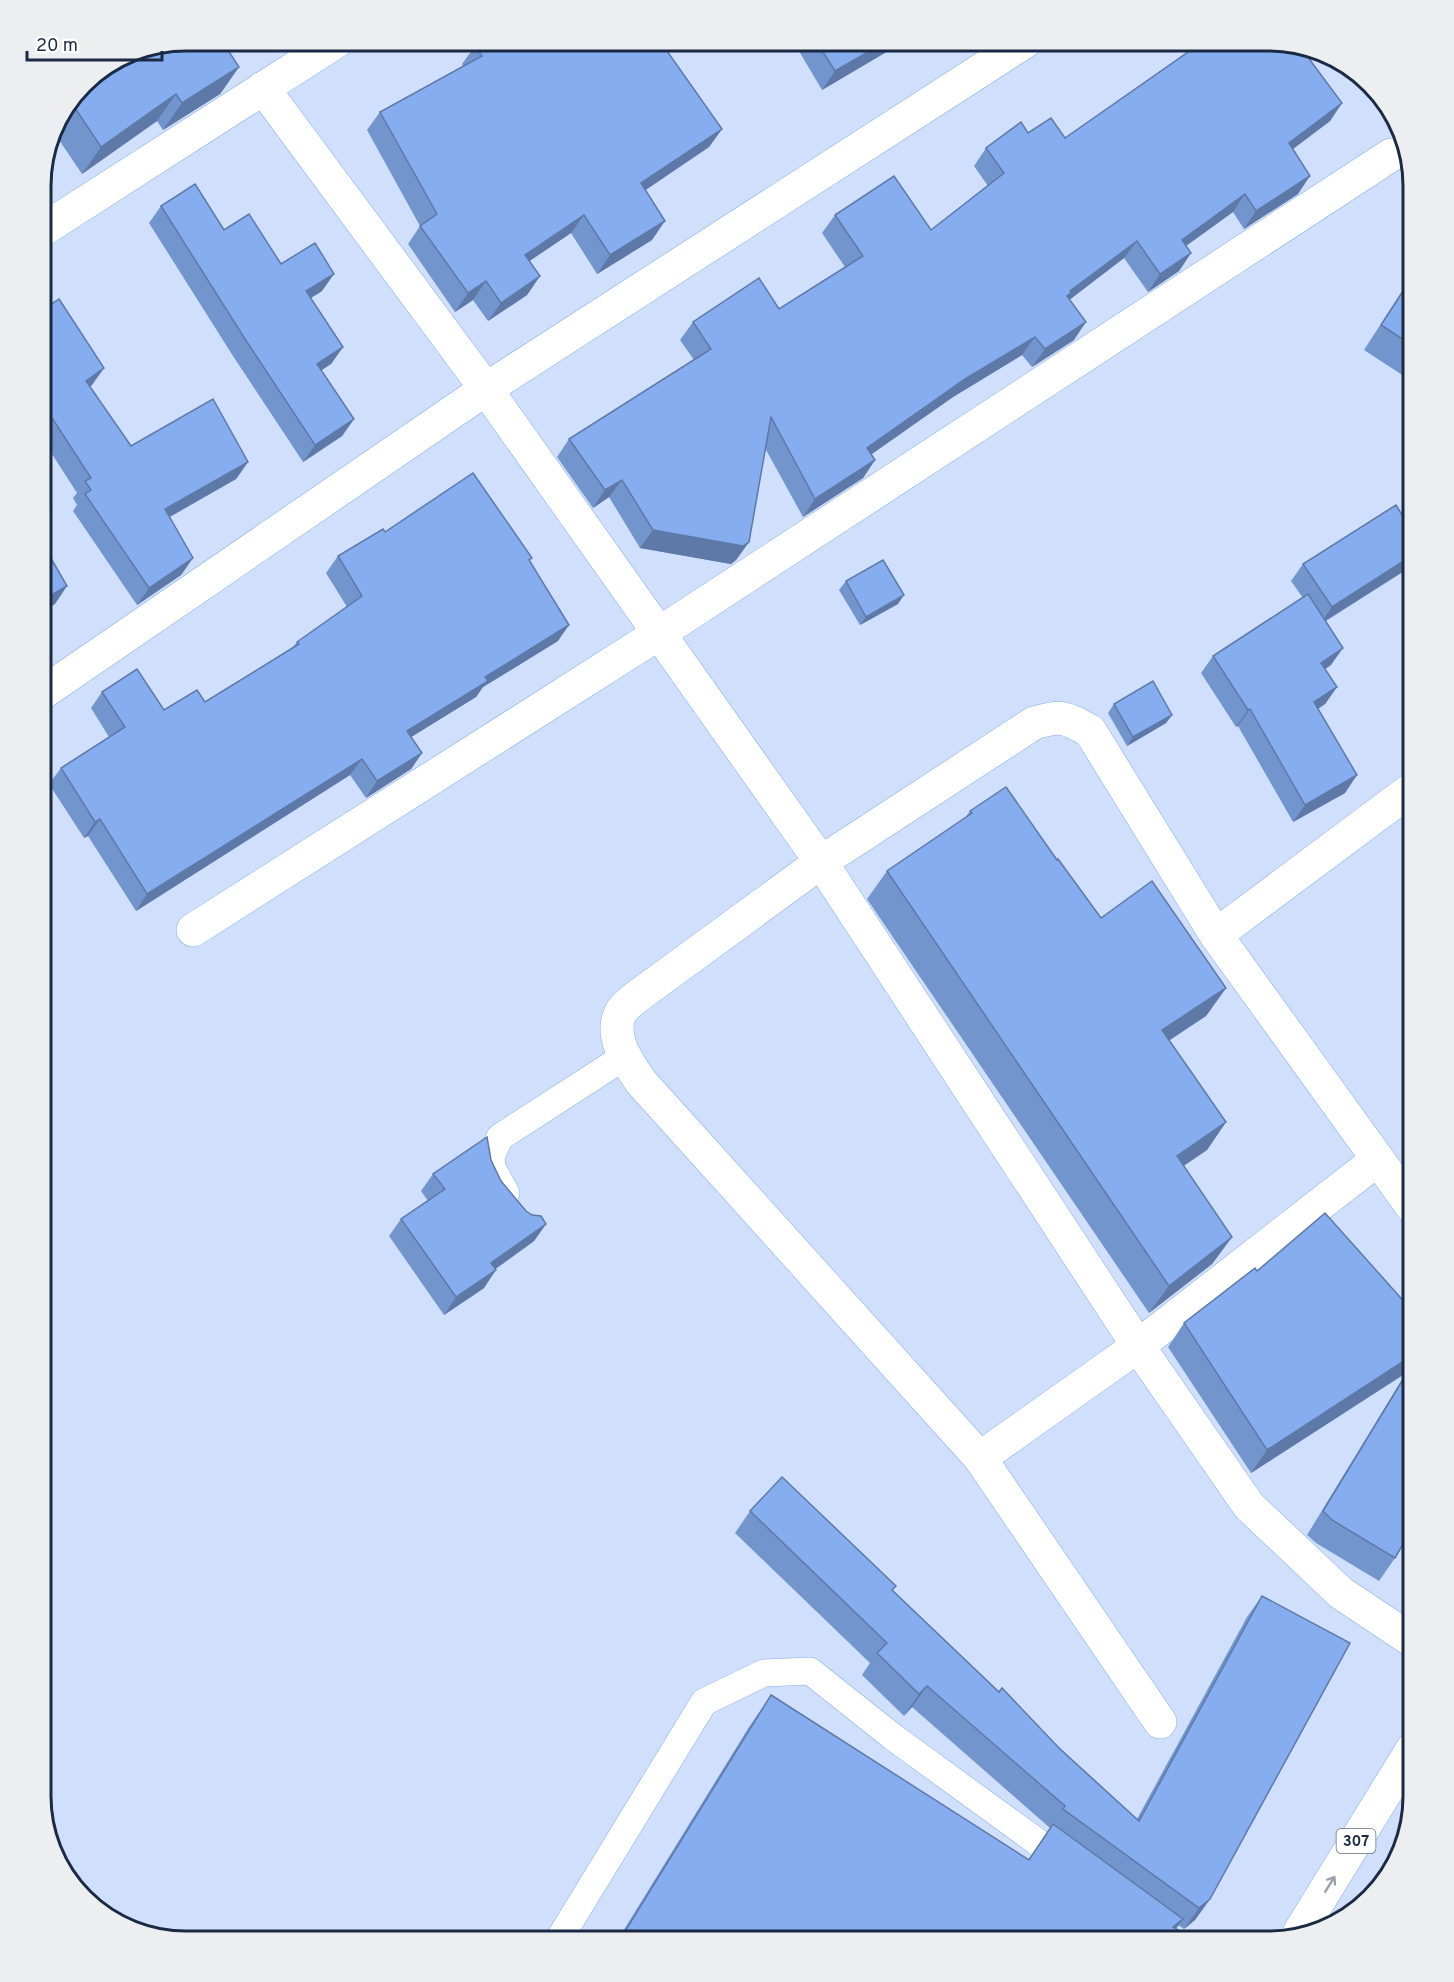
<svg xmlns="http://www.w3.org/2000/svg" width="1454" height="1982" font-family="Overpass,sans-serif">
<rect width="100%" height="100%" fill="#d0e0fc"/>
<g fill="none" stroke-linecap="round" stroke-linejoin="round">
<defs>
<g id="service">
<path d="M506 1193 492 1168 491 1156 500 1137 624 1057"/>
<path d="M558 1941 704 1702 764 1673 810 1671 893 1737 1069 1865"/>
</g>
<g id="minor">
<path d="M263 88 486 389 821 862 1138 1346 1249 1506 1341 1593 1413 1641"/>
<path d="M41 231 337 41"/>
<path d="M41 694 486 389 1026 41"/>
<path d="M193 930 658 634 1391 155"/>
<path d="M1216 935 1413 788"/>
<path d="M980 1458 1138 1346 1377 1160"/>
<path d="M1160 1722 980 1458 641 1082C629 1064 608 1036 621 1012 626 1004 638 996 646 990L821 862 1034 723C1062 715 1065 717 1090 731L1216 935 1413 1208"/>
</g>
<path id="primary" d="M1299 1933 1413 1748"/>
</defs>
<!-- service casing -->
<use href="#service" stroke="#85abed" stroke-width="28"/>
<!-- minor casing -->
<use href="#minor" stroke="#85abed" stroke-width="34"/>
<!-- primary casing -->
<use href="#primary" stroke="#85abed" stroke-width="34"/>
<!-- service -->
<use href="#service" stroke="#fff" stroke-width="27"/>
<!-- minor -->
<use href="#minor" stroke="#fff" stroke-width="33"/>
<!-- primary -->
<use href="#primary" stroke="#fff" stroke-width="33"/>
</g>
<!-- wall -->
<g fill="#7395ce">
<path d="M793 41H905L822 90Z"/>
<path d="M1198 41H1277L1342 103 1330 121 1293 149 1298 194 1244 229 1233 212 1186 246 1191 253 1179 271 1148 292 1124 258 1069 300 1074 340 1032 367 1022 355 953 397 871 454 875 460 863 478 803 517 765 448 749 542 736 560 731 564 640 548 609 497 593 508 557 457 569 439 694 360 680 340 693 322 779 309 845 267 822 233 835 215 931 230 988 186 974 166 986 148 1028 133 1065 138 1200 43Z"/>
<path d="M475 46 722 129 709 147 645 190 652 240 597 274 571 233 529 261 540 276 527 295 488 321 473 300 455 312 408 244 420 226 367 130 380 112 463 66 462 64Z"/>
<path d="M239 67 220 94 163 130 157 121 82 174 53 131 55 122 90 77Z"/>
<path d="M161 206 224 230 281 264 322 291 310 298 343 347 331 364 321 370 354 419 342 436 303 462 233 356 149 223Z"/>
<path d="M1413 274V382L1364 350Z"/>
<path d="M41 311 104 368 90 387 131 446 248 462 236 479 170 517 193 558 181 575 137 605 73 511 77 505 73 498 77 493 41 437Z"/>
<path d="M385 532 530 561 558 641 483 687 476 697 411 737 422 753 411 769 366 798 350 775 136 911 88 836 84 838 49 784 61 768 109 737 91 708 102 692 164 710 205 702 292 648 297 642 347 607 326 573 338 556Z"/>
<path d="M1303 564 1412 566 1326 621 1331 665 1325 669 1337 687 1325 704 1318 709 1345 793 1293 822 1238 726 1236 727 1201 673 1213 656 1303 598 1291 581Z"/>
<path d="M846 581 898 604 860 625 839 590Z"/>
<path d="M1114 704 1172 715 1166 723 1127 746 1108 713Z"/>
<path d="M970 811 1057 860 1101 918 1226 988 1206 1016 1169 1040 1226 1122 1207 1150 1183 1166 1232 1237 1212 1264 1149 1313 867 899 887 871 965 818Z"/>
<path d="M491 1160 501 1181 526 1211 546 1224 534 1241 495 1269 484 1288 444 1315 389 1236 401 1219 428 1201 421 1191 433 1174Z"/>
<path d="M1257 1271 1403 1313 1413 1319V1527L1395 1558 1379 1581 1316 1543 1307 1535 1406 1373 1251 1473 1168 1347 1184 1323Z"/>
<path d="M750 1511 893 1591 999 1692 1137 1819 1247 1617 1262 1596 1210 1899 1195 1920 1184 1929 1178 1925 1176 1929 1196 1941H617L749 1727 771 1695 1028 1860 1050 1828 912 1707 904 1716 862 1675 870 1663 735 1533Z"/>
</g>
<!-- shaded-wall -->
<g fill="#5e79a7">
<path d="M887 41H905L822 90 835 71Z"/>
<path d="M239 67 220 94 163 130 182 103Z"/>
<path d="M176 94 157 121 82 174 101 147Z"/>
<path d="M1342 103 1330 121 1277 161 1289 143Z"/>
<path d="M722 129 709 147 628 202 641 183Z"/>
<path d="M1310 176 1298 194 1244 229 1256 211Z"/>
<path d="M1245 194 1233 212 1169 258 1182 240Z"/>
<path d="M584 215 571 233 512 273 525 255Z"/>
<path d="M665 221 652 240 597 274 610 255Z"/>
<path d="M1137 241 1124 258 1064 304 1070 291Z"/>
<path d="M1191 253 1179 271 1148 292 1160 274Z"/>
<path d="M334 274 322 291 294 309 306 291Z"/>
<path d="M540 276 527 295 488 321 501 303Z"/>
<path d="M486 281 473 300 455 312 468 293Z"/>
<path d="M1086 322 1074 340 1032 367 1045 349Z"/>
<path d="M1035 337 1022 355 953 397 855 466 867 448 965 379Z"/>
<path d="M343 347 331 364 305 381 317 364Z"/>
<path d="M104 368 92 385 74 398 86 381Z"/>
<path d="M354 419 342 436 303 462 315 445Z"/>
<path d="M875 460 863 478 803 517 815 499Z"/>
<path d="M248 462 236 479 153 526 165 509Z"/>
<path d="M622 480 609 497 593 508 605 490Z"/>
<path d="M653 530 749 542 736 560 731 564 640 548Z"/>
<path d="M1413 555V564L1412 566 1320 624 1332 607Z"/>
<path d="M193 558 181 575 137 605 149 588Z"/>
<path d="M67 586 55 604 41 612V601Z"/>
<path d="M904 595 898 604 860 625 866 617Z"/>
<path d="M569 625 558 641 483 687 476 697 395 747 407 731 485 677Z"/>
<path d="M1343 648 1331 665 1309 680 1321 663Z"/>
<path d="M1337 687 1325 704 1302 719 1314 702Z"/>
<path d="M1250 709 1238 726 1236 727 1248 710Z"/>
<path d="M1172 715 1166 723 1127 746 1133 737Z"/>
<path d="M422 753 411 769 366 798 377 781Z"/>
<path d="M362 759 350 775 136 911 147 894Z"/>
<path d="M1357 775 1345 793 1293 822 1305 805Z"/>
<path d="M100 819 88 836 84 838 95 822Z"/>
<path d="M1226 988 1206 1016 1143 1058 1162 1030Z"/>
<path d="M1226 1122 1207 1150 1157 1184 1177 1156Z"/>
<path d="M546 1224 534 1241 479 1281 491 1263Z"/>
<path d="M1232 1237 1212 1264 1149 1313 1169 1286Z"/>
<path d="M496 1270 484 1288 444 1315 456 1297Z"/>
<path d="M1413 1355V1362L1406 1373 1251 1473 1267 1450Z"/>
<path d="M927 1686 912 1707 904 1716 919 1694Z"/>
<path d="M1210 1899 1195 1920 1184 1929 1199 1908Z"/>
<path d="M1183 1919 1167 1941 1173 1927Z"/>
</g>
<!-- building -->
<g fill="#86adef" stroke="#5e79a7" stroke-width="1.5">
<path d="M186 40 222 41 239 67 182 103 176 94 101 147 71 102 90 77 131 51Z"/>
<path d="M483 41H660L722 129 641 183 665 221 610 255 584 215 525 255 540 276 501 303 486 281 468 293 420 226 437 214 380 112 482 56 475 46Z"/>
<path d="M816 41H887L835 71Z"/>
<path d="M1204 41H1277L1301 48 1342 103 1289 143 1310 176 1256 211 1245 194 1182 240 1191 253 1160 274 1137 241 1070 291 1071 293 1067 296 1086 322 1045 349 1035 337 965 379 867 448 875 460 815 499 771 417 749 542 743 546 653 530 622 480 605 490 569 439 711 349 693 322 759 278 779 309 863 256 835 215 894 176 931 230 1004 173 986 148 1021 122 1028 133 1051 118 1065 138Z"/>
<path d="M195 184 224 230 249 214 281 264 315 243 334 274 306 291 343 347 317 364 354 419 315 445 245 339 161 206Z"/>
<path d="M1413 276V346L1381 325Z"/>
<path d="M59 299 104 368 86 381 131 446 213 399 248 462 165 509 193 558 149 588 85 494 91 490 85 481 91 478 45 407 41 410V311Z"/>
<path d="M473 473 532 558 529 560 569 625 485 677 488 681 407 731 422 753 377 781 362 759 147 894 100 819 95 822 61 768 125 727 102 692 137 669 164 710 197 690 205 702 299 644 297 642 362 596 338 556 383 529 385 532Z"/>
<path d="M1396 505 1413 533V555L1332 607 1303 564Z"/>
<path d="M41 541 67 586 41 601Z"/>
<path d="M883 560 904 595 866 617 846 581Z"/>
<path d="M1308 594 1343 648 1321 663 1337 687 1314 702 1357 775 1305 805 1250 709 1248 710 1213 656Z"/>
<path d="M1153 681 1172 715 1133 737 1114 704Z"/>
<path d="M1006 787 1057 860 1058 859 1101 918 1152 881 1226 988 1162 1030 1226 1122 1177 1156 1232 1237 1169 1286 887 871 972 813 970 811Z"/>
<path d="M487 1137 491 1160 501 1181 526 1211 532 1215 541 1216 546 1224 491 1263 496 1270 456 1297 401 1219 445 1189 433 1174Z"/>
<path d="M1325 1213 1408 1306 1403 1313 1413 1319V1355L1267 1450 1184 1323 1255 1268 1257 1271Z"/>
<path d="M1413 1363V1527L1395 1558 1332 1520 1323 1511Z"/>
<path d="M782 1477 896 1586 892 1590 999 1692 1002 1688 1060 1749 1139 1821 1262 1596 1350 1643 1210 1899 1199 1908 1063 1809 1065 1806 927 1686 919 1694 877 1653 887 1643 750 1511Z"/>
<path d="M771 1695 1029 1860 1053 1824 1183 1919 1173 1927 1196 1941H619Z"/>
</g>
<!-- one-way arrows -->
<defs><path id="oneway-shaft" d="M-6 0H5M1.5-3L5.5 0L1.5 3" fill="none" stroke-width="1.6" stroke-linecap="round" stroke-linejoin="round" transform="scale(1.5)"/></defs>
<use stroke="#989fab" href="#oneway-shaft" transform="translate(1330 1884) rotate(-58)"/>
<g text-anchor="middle" stroke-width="4.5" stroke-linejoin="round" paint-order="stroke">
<!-- shield labels -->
<rect fill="#fff" stroke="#5f6a7c" stroke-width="1.5" x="1336.5" y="1829" width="39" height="24" rx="4.5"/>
<g font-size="15" font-weight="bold" fill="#1b2a44">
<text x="1356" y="1846">307</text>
</g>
</g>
<!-- crop -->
<path d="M0 0H1454V1982H0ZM186 51H1268A135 135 0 0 1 1403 186V1796A135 135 0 0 1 1268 1931H186A135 135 0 0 1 51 1796V186A135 135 0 0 1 186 51Z" fill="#edeef0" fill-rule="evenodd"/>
<path fill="none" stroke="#1b2a44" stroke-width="3" d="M186 51H1268A135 135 0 0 1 1403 186V1796A135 135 0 0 1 1268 1931H186A135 135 0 0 1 51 1796V186A135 135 0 0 1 186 51Z"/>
<!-- scale -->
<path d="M27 51v9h135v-9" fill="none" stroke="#1b2a44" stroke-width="3"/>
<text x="36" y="51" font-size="18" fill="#1b2a44" stroke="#ffffff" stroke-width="4.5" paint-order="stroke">20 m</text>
</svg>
